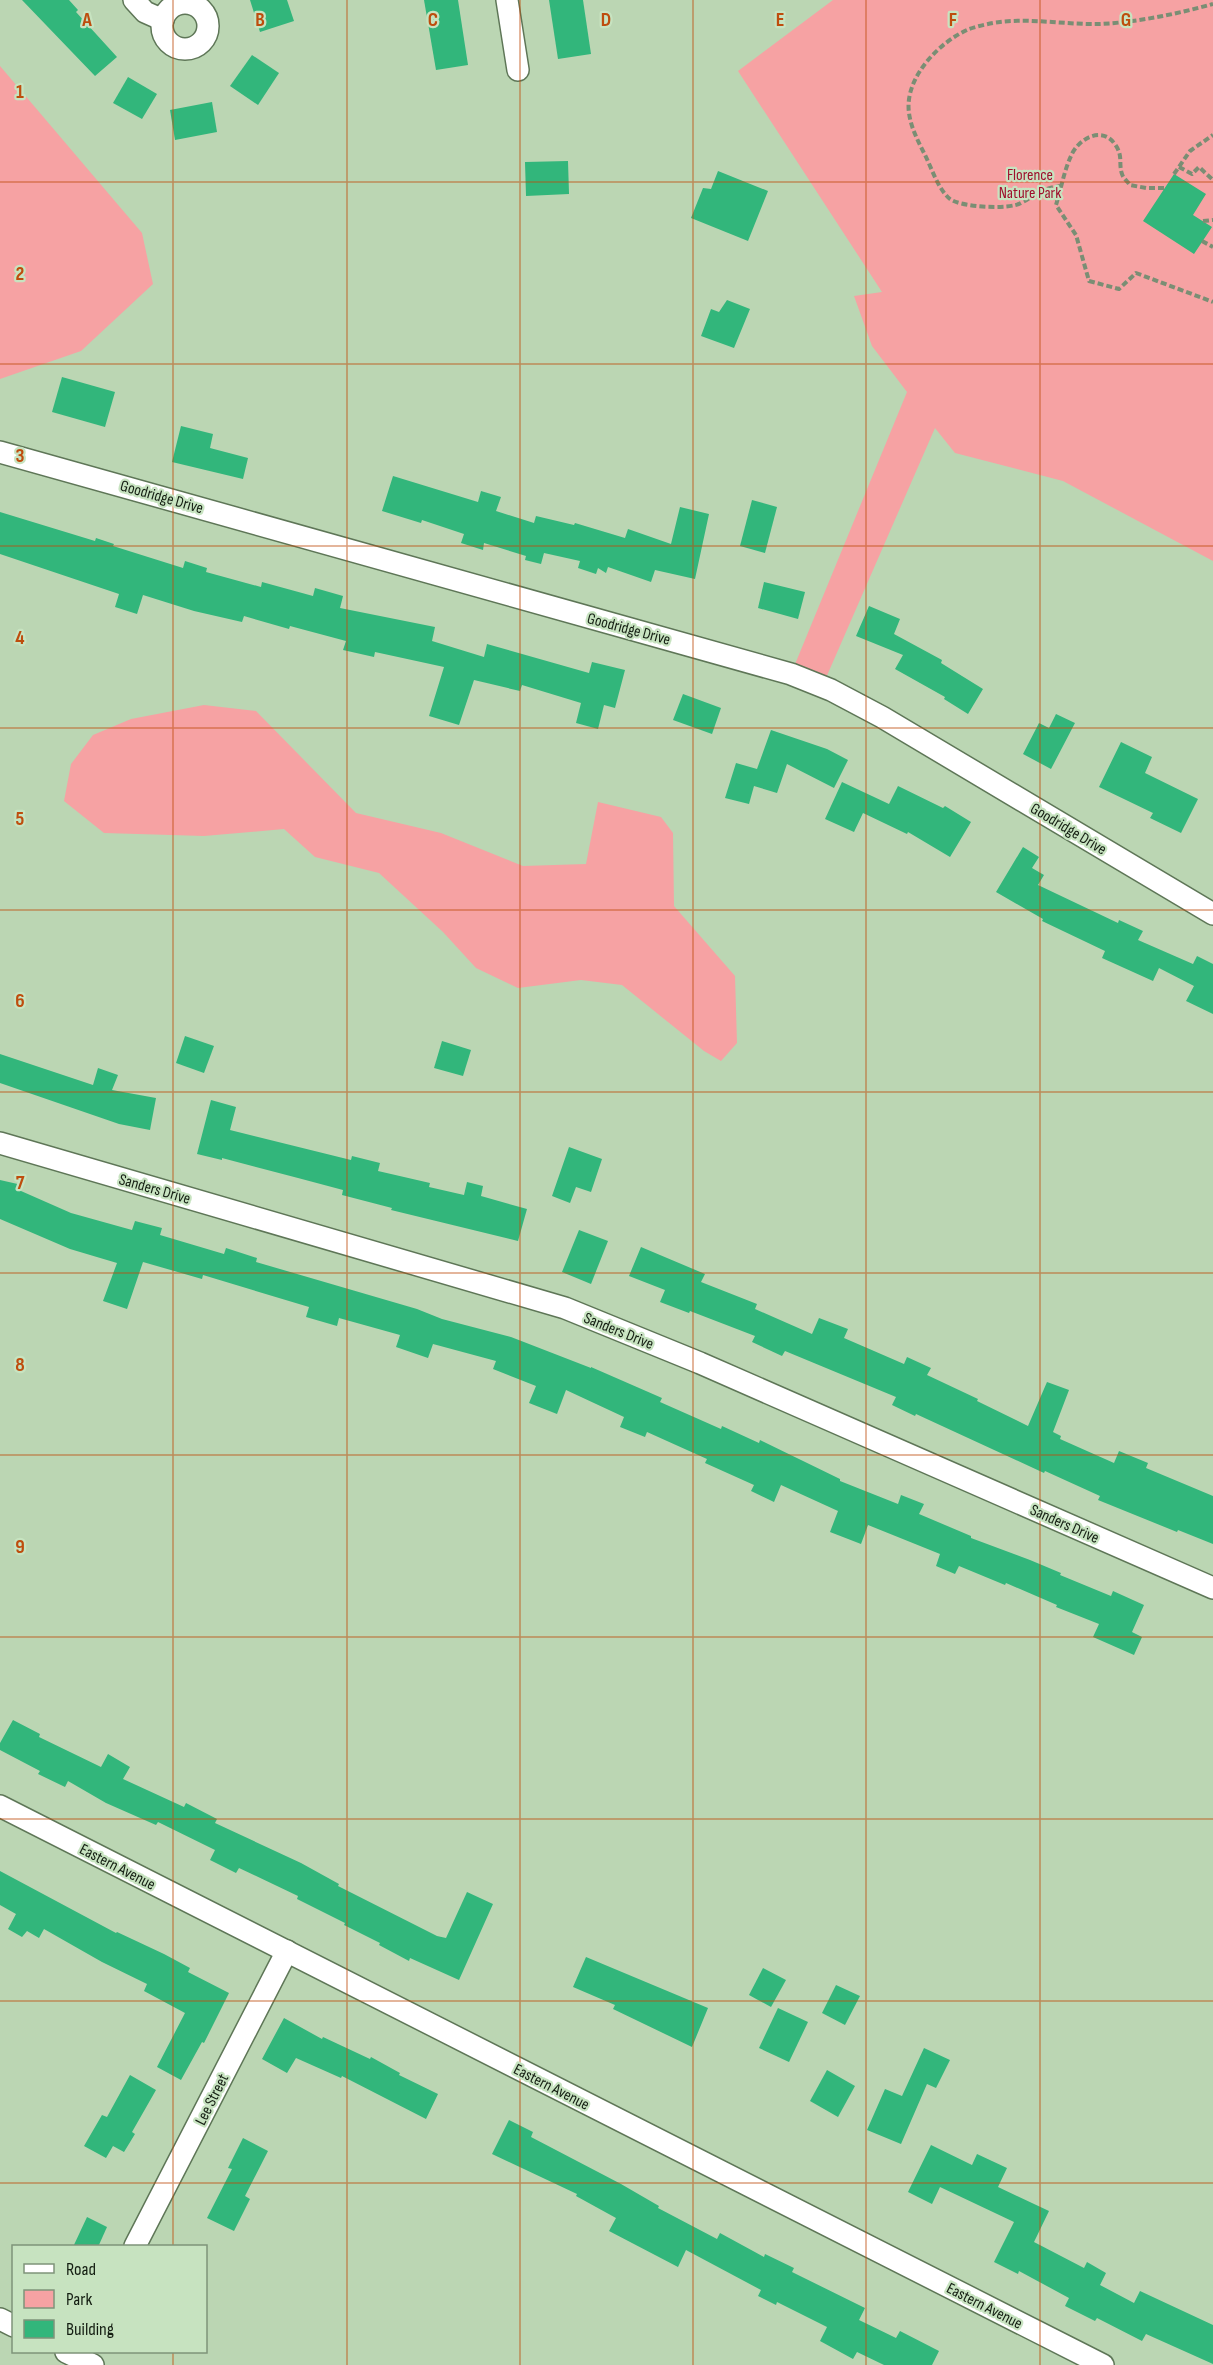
<svg xmlns="http://www.w3.org/2000/svg" width="1213" height="2365" font-family="'Sofia Sans Condensed',sans-serif">
<rect width="100%" height="100%" fill="#bbd6b3"/>
<!-- green -->
<g fill="#f6a2a3">
<path d="M833 0H1213V561L1063 481 955 453 935 428 822 687 791 674 907 392 872 346 854 296 882 292 738 71Z"/>
<path d="M0 66 142 233 153 284 81 351 0 379Z"/>
<path d="M204 705 256 711 356 813 441 833 523 866 586 864 598 802 661 817 673 833 674 906 735 976 737 1043 721 1061 704 1051 622 985 581 980 518 988 476 968 443 932 379 873 315 857 284 829 204 836 104 833 64 801 71 764 93 735 131 719Z"/>
</g>
<!-- building -->
<g fill="#32b67b">
<path d="M22 0H69L78 10 76 12 117 57 95 76Z"/>
<path d="M250 0H287L294 21 260 32Z"/>
<path d="M424 0H458L468 65 436 70Z"/>
<path d="M549 0H583L591 54 558 59Z"/>
<path d="M252 55 279 73 258 105 230 86Z"/>
<path d="M128 77 157 94 142 119 113 103Z"/>
<path d="M212 102 217 132 175 140 170 110Z"/>
<path d="M568 161 569 194 526 196 525 162Z"/>
<path d="M718 171 768 191 748 241 691 218 703 188 711 189Z"/>
<path d="M1174 174 1206 194 1193 215 1212 227 1194 254 1143 221Z"/>
<path d="M727 300 750 309 734 348 701 336 711 309 719 312Z"/>
<path d="M62 377 115 392 105 427 52 412Z"/>
<path d="M181 426 213 434 210 448 248 458 243 479 172 462Z"/>
<path d="M393 476 478 502 481 491 501 497 496 511 534 523 536 516 574 525 575 523 625 538 628 529 671 544 680 507 709 514 695 579 655 570 651 582 608 567 606 573 598 568 596 574 578 568 580 561 544 553 541 564 525 560 526 556 484 543 483 550 461 543 464 534 422 520 421 523 382 511Z"/>
<path d="M752 500 777 507 765 553 740 546Z"/>
<path d="M0 512 95 541 96 538 114 544 113 546 183 568 185 561 207 568 206 572 261 587 262 582 313 596 315 588 343 596 340 608 435 627 432 641 484 657 487 644 589 673 592 662 625 670 615 708 604 705 598 729 576 723 581 703 522 685 520 691 474 680 459 725 429 716 444 667 375 652 374 657 343 650 346 641 290 626 289 629 244 616 242 622 194 611 143 595 137 614 115 607 119 594 0 554Z"/>
<path d="M764 582 805 592 798 619 758 608Z"/>
<path d="M869 606 900 619 894 634 942 660 941 663 983 689 968 714 944 699 945 697 895 669 903 655 856 636Z"/>
<path d="M683 694 721 708 712 734 673 720Z"/>
<path d="M1056 714 1075 723 1051 769 1023 754 1039 723 1049 728Z"/>
<path d="M771 730 827 749 848 760 834 788 787 764 777 793 754 786 749 804 725 798 736 763 757 769Z"/>
<path d="M1121 742 1152 757 1145 773 1198 799 1181 833 1150 818 1153 813 1099 787Z"/>
<path d="M842 782 889 804 898 786 943 808 945 806 971 822 950 857 908 832 907 834 863 813 854 832 825 819Z"/>
<path d="M1023 847 1039 857 1032 868 1044 875 1038 885 1118 923 1119 920 1143 931 1138 940 1193 964 1197 956 1213 964V1014L1186 1001 1194 986 1159 968 1153 981 1102 958 1105 951 1042 921 1043 919 996 892Z"/>
<path d="M185 1036 214 1046 204 1073 176 1063Z"/>
<path d="M442 1041 471 1050 463 1076 434 1068Z"/>
<path d="M0 1054 93 1085 98 1068 118 1075 112 1090 156 1098 150 1130 119 1124 0 1083Z"/>
<path d="M211 1100 236 1107 230 1130 351 1160 352 1156 380 1163 378 1171 430 1183 429 1187 464 1195 467 1182 483 1186 481 1196 527 1209 518 1241 391 1210 392 1208 342 1195 343 1190 298 1178 222 1158V1160L197 1154Z"/>
<path d="M569 1147 602 1159 591 1192 576 1187 570 1203 552 1196Z"/>
<path d="M0 1180 22 1185 21 1191 71 1213 132 1230 135 1221 162 1228 160 1235 224 1254 226 1248 257 1258 256 1262 417 1309 442 1319 511 1337 591 1368V1367L662 1398 660 1402 721 1429 722 1426 759 1443 760 1440 840 1479V1481L898 1504 901 1495 924 1504 919 1514 971 1536V1538L1030 1560 1061 1573 1060 1575 1111 1596 1113 1591 1144 1605 1132 1632 1142 1637 1134 1655 1093 1637 1099 1624 1056 1607 1057 1605 1006 1583 1005 1585 959 1566 955 1574 936 1566 940 1554 868 1525 861 1544 830 1532 838 1511 781 1485 774 1502 751 1491 754 1485 705 1463 707 1459 647 1432 645 1437 620 1427 624 1417 566 1390 557 1414 529 1403 536 1386 493 1369 496 1361 433 1344 428 1358 396 1347 400 1335 339 1318 337 1326 306 1317 309 1307 203 1275 202 1279 143 1262 127 1309 103 1301 117 1263 70 1249 0 1219Z"/>
<path d="M579 1230 608 1241 591 1284 562 1272Z"/>
<path d="M641 1247 705 1274 701 1282 757 1304 755 1309 812 1334 819 1318 848 1329 844 1338 904 1364 907 1357 931 1368 927 1375 978 1399 977 1401 1028 1426 1047 1382 1069 1390 1053 1432 1061 1436 1060 1439 1114 1463 1119 1451 1148 1463 1146 1468 1213 1496V1544L1178 1530 1177 1532 1098 1500 1100 1496 1045 1471 1044 1473 916 1414 915 1416 892 1405 896 1397 785 1351 782 1356 752 1342 755 1336 690 1311 689 1313 660 1302 665 1290 629 1276Z"/>
<path d="M13 1720 40 1734 39 1737 101 1767 108 1754 130 1767 123 1779 184 1807 186 1803 217 1819 215 1823 301 1863 339 1884 338 1886 437 1936 446 1938 467 1892 493 1904 459 1980 410 1958 409 1961 379 1945 380 1943 344 1925 345 1923 297 1899 298 1896 239 1868 236 1873 210 1860 215 1850 158 1822 156 1825 106 1803 68 1781 65 1787 38 1774 40 1771 0 1750V1743Z"/>
<path d="M0 1871 116 1933 117 1932 164 1954 190 1968 188 1972 229 1993 204 2043 202 2042 181 2080 157 2067 185 2013 144 1991 147 1984 102 1962 44 1929 39 1938 27 1931 22 1937 8 1929 16 1914 0 1905Z"/>
<path d="M586 1957 708 2008 692 2047 613 2009 615 2005 573 1987Z"/>
<path d="M763 1968 786 1980 771 2007 749 1995Z"/>
<path d="M836 1985 860 1996 845 2025 822 2013Z"/>
<path d="M778 2008 808 2022 789 2062 759 2048Z"/>
<path d="M284 2018 322 2039 323 2037 370 2059 371 2057 400 2073 399 2075 438 2094 426 2119 342 2076 341 2078 296 2058 287 2073 262 2059Z"/>
<path d="M924 2048 950 2060 936 2088 927 2084 901 2144 867 2130 885 2089 902 2096Z"/>
<path d="M827 2070 855 2086 838 2117 810 2101Z"/>
<path d="M130 2075 156 2090 132 2132 135 2134 124 2152 113 2146 106 2158 84 2146 102 2115 107 2117Z"/>
<path d="M509 2120 533 2132 531 2137 621 2184 659 2206 658 2208 717 2239 720 2233 764 2257 765 2254 794 2268 792 2272 865 2308 859 2320 896 2338 900 2331 939 2351 932 2365H884L857 2352 853 2359 820 2341 827 2327 777 2302 776 2305 758 2296 761 2290 686 2250 678 2267 609 2231 616 2218 576 2196 577 2194 492 2154Z"/>
<path d="M243 2138 268 2151 245 2196 250 2199 234 2231 207 2218 232 2169 228 2168Z"/>
<path d="M931 2145 972 2165 977 2154 1007 2168 998 2187 1049 2211 1034 2242 1084 2268 1087 2262 1106 2273 1100 2285 1134 2303 1140 2291 1213 2325V2364L1146 2334 1142 2341 1097 2318 1095 2321 1065 2306 1069 2298 1019 2271 1018 2274 994 2262 1014 2222 940 2187 932 2204 908 2192Z"/>
<path d="M87 2217 107 2227 98 2247H73Z"/>
</g>
<g fill="none" stroke-linecap="round" stroke-linejoin="round">
<defs>
<g id="minor">
<path d="M134 0 145 12 163 20"/>
<path d="M507 0 518 70"/>
<circle cx="185" cy="26" r="23"/>
<path d="M0 452 791 674 831 690 882 717 1213 914"/>
<path d="M0 1143 565 1308 700 1363 1213 1588"/>
<path d="M0 1806 1103 2365"/>
<path d="M135 2246 287 1951"/>
<path d="M0 2319 14 2326"/>
<path d="M66 2352 93 2365"/>
</g>
</defs>
<!-- minor casing -->
<use href="#minor" stroke="#5e7657" stroke-width="24"/>
<!-- path -->
<g stroke="#7a8e74" stroke-width="4" stroke-dasharray="6 3" stroke-linecap="butt">
<path d="M1179 167 1192 174 1199 167 1213 180"/>
<path d="M1174 174 1190 151 1213 135"/>
<path d="M1062 186C1044 187 1036 195 1021 203 1009 210 960 207 950 199 938 189 932 169 925 155 918 141 911 128 909 113 904 78 939 42 969 29 978 26 991 23 1000 22 1033 18 1068 25 1101 24 1138 22 1177 14 1213 4"/>
<path d="M1164 188H1146L1130 185C1128 182 1123 178 1122 174 1118 162 1124 156 1114 143 1101 126 1078 139 1071 156 1064 171 1061 189 1056 205L1076 235 1089 281 1119 289 1136 273 1213 302"/>
<path d="M1203 221 1213 220"/>
<path d="M1202 241 1213 247"/>
</g>
<!-- minor -->
<use href="#minor" stroke="#fff" stroke-width="21"/>
</g>
<!-- grid -->
<path fill="none" stroke="#be4d0d" stroke-width="1.5" stroke-opacity="0.55" d="M173 0V2246M347 0V2365M520 0V2365M693 0V2365M866 0V2365M1040 0V2365M0 182H1213M0 364H1213M0 546H1213M0 728H1213M0 910H1213M0 1092H1213M0 1273H1213M0 1455H1213M0 1637H1213M0 1819H1213M0 2001H1213M0 2183H1213M173 2352V2365"/>
<g text-anchor="middle" stroke-width="4.5" stroke-linejoin="round" paint-order="stroke">
<!-- park labels -->
<g font-size="16" fill="#9f102d" stroke="#c7e3c0">
<text x="1030" y="180">Florence<tspan x="1030" dy="18">Nature Park</tspan></text>
</g>
<!-- street labels -->
<g font-size="16" fill="#141e12" stroke="#c7e3c0">
<text transform="translate(162 496) rotate(16)" y="6">Goodridge Drive</text>
<text transform="translate(629 628) rotate(15)" y="6">Goodridge Drive</text>
<text transform="translate(1069 828) rotate(31)" y="6">Goodridge Drive</text>
<text transform="translate(155 1188) rotate(16)" y="6">Sanders Drive</text>
<text transform="translate(619 1330) rotate(22)" y="6">Sanders Drive</text>
<text transform="translate(1065 1523) rotate(24)" y="6">Sanders Drive</text>
<text transform="translate(118 1866) rotate(27)" y="6">Eastern Avenue</text>
<text transform="translate(552 2086) rotate(27)" y="6">Eastern Avenue</text>
<text transform="translate(211 2099) rotate(-63)" y="6">Lee Street</text>
<text transform="translate(985 2305) rotate(27)" y="6">Eastern Avenue</text>
</g>
</g>
<g font-size="20" text-anchor="middle" font-weight="bold" fill="#be4d0d" stroke="#c7e3c0" stroke-width="4.5" stroke-linejoin="round" paint-order="stroke">
<text x="87" y="26">A</text>
<text x="260" y="26">B</text>
<text x="433" y="26">C</text>
<text x="606" y="26">D</text>
<text x="780" y="26">E</text>
<text x="953" y="26">F</text>
<text x="1126" y="26">G</text>
<text x="20" y="98">1</text>
<text x="20" y="280">2</text>
<text x="20" y="462">3</text>
<text x="20" y="644">4</text>
<text x="20" y="825">5</text>
<text x="20" y="1007">6</text>
<text x="20" y="1189">7</text>
<text x="20" y="1371">8</text>
<text x="20" y="1553">9</text>
</g>
<!-- legend -->
<rect x="12" y="2245" width="195" height="108" fill="#c7e3c0" stroke="#7f947a" stroke-width="1.5"/>
<rect x="24" y="2264" width="30" height="9" fill="#ffffff" stroke="#7f947a" stroke-width="1.5"/>
<text x="66" y="2275" font-size="18" fill="#141e12">Road</text>
<rect x="24" y="2290" width="30" height="18" fill="#f6a2a3" stroke="#7f947a" stroke-width="1.5"/>
<text x="66" y="2305" font-size="18" fill="#141e12">Park</text>
<rect x="24" y="2320" width="30" height="18" fill="#32b67b" stroke="#7f947a" stroke-width="1.5"/>
<text x="66" y="2335" font-size="18" fill="#141e12">Building</text>
</svg>
